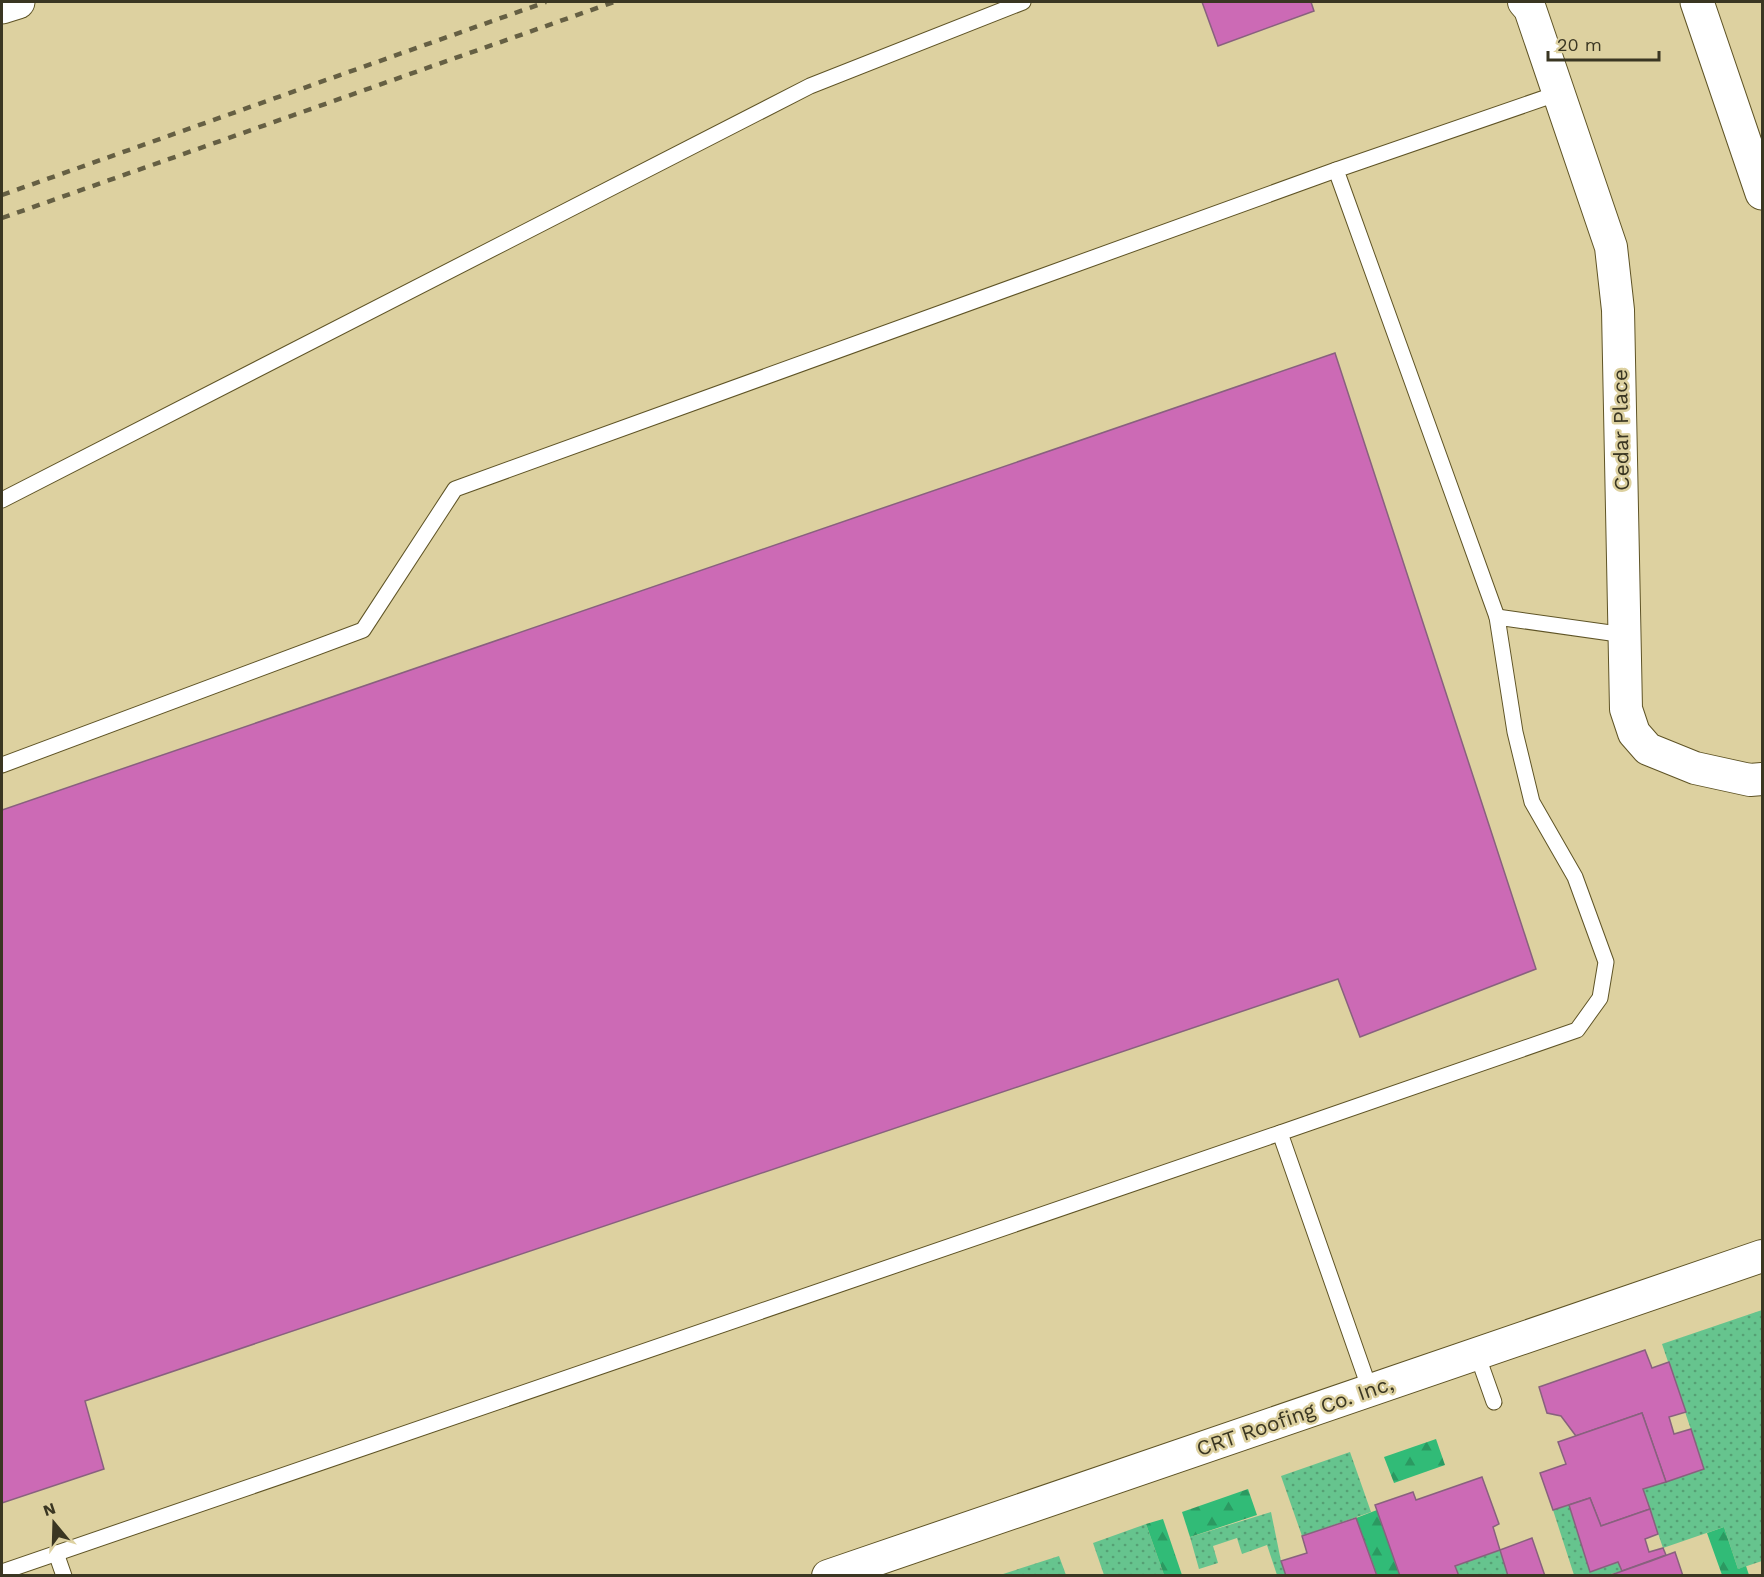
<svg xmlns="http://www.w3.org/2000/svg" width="1764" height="1577" font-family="'Work Sans',sans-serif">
<defs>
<pattern id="grass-dots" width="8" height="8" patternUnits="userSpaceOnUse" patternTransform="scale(1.5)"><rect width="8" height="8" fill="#66c48e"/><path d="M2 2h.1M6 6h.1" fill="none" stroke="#55a074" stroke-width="1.8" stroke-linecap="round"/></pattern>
<pattern id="forest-firs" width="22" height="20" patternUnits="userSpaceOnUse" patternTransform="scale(1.5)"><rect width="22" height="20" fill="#31bb77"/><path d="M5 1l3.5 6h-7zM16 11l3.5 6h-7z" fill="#2b9961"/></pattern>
</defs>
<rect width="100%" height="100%" fill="#ddd1a0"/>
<!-- grass -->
<g fill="url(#grass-dots)">
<path d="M1762 1310V1561L1738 1569 1724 1527 1663 1548 1643 1489 1704 1468 1662 1344Z"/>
<path d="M1350 1452 1371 1512 1302 1536 1281 1476Z"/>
<path d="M1569 1505 1590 1572 1618 1562 1622 1571 1607 1575H1574L1553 1510Z"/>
<path d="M1271 1512 1281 1561 1286 1575H1277L1267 1545 1242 1554 1237 1538 1213 1546 1218 1563 1199 1569 1190 1537Z"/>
<path d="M1146 1524 1164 1575H1104L1093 1543Z"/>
<path d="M1500 1550 1508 1575H1459L1455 1566Z"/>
<path d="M1059 1556 1066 1575H1000Z"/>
</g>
<!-- forest -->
<g fill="url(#forest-firs)">
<path d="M1436 1439 1445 1465 1394 1483 1384 1457Z"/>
<path d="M1248 1489 1257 1515 1190 1537 1182 1512Z"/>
<path d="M1377 1510 1402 1575H1377L1356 1518Z"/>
<path d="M1163 1519 1182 1575H1164L1146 1524Z"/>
<path d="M1724 1527 1738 1569 1746 1566 1749 1575H1722L1707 1533Z"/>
</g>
<!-- building -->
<g fill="#cc6ab5" stroke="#88617e" stroke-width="1.5">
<path d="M1202 2H1311L1314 11 1218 46Z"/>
<path d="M1335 353 1536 969 1360 1037 1338 979 85 1401 104 1469 2 1503V810Z"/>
<path d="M1645 1350 1652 1368 1669 1362 1686 1412 1669 1417 1674 1434 1691 1429 1704 1469 1666 1482 1642 1413 1576 1436 1561 1416 1547 1413 1539 1387Z"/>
<path d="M1642 1413 1666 1482 1643 1489 1650 1509 1601 1526 1590 1498 1553 1510 1540 1473 1566 1464 1558 1442Z"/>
<path d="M1482 1477 1499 1524 1493 1527 1500 1550 1455 1566 1459 1576H1400L1375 1505 1413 1492 1416 1500Z"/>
<path d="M1590 1498 1601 1526 1650 1509 1658 1534 1645 1539 1649 1552 1663 1548 1666 1555 1622 1571 1618 1562 1590 1572 1569 1505Z"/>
<path d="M1356 1518 1377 1576H1286L1281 1561 1307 1553 1302 1536Z"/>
<path d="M1532 1538 1545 1576H1508L1500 1550Z"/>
<path d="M1675 1552 1683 1576H1608L1651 1561Z"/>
</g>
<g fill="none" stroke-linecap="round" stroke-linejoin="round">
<defs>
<g id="service">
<path d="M2 500 810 86 1023 2"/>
<path d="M1497 617 1336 170 1559 93"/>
<path d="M2 765 363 630 455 489 1336 170"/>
<path d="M1477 1354 1494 1402"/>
<path d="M1370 1390 1280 1133 1577 1030 1600 998 1606 962 1575 877 1532 802 1515 732 1497 617 1625 635"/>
<path d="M56 1553 64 1576"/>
<path d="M2 1572 1280 1133"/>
</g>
<g id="minor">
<path d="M1524 2 1530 9 1611 247 1618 310 1626 709 1634 733 1648 749 1695 768 1750 780 1762 779"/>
<path d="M828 1576 1762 1256"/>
</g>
<path id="secondary" d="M1697 2 1762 193"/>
<path id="motorway" d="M2 7 18 2"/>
</defs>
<!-- service casing -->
<use href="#service" stroke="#5f5426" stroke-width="17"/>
<!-- minor casing -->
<use href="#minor" stroke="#5f5426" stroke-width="34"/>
<!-- secondary casing -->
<use href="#secondary" stroke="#5f5426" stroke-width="35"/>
<!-- motorway casing -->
<use href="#motorway" stroke="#5f5426" stroke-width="35"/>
<!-- service -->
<use href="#service" stroke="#fff" stroke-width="15"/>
<!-- minor -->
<use href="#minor" stroke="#fff" stroke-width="32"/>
<!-- secondary -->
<use href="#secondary" stroke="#fff" stroke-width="33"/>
<!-- motorway -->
<use href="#motorway" stroke="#fff" stroke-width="33"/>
<!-- rail -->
<g stroke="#655f43" stroke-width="4.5" stroke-dasharray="8 8" stroke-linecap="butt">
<path d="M2 195 546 2"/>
<path d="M2 218 614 2"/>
</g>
</g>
<g text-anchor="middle" stroke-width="5" stroke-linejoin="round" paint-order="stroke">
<!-- street labels -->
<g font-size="21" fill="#3a3622" stroke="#ddd1a0">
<text transform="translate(1621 430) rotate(-91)" y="7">Cedar Place</text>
<text transform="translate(1295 1416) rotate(-19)" y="7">CRT Roofing Co. Inc,</text>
</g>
</g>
<!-- border -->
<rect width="1764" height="1577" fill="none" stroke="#3a3622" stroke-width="6"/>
<!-- north arrow -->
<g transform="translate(54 1523) rotate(341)" stroke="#ddd1a0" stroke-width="4.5" paint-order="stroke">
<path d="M0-4.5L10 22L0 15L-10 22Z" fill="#3a3622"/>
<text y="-9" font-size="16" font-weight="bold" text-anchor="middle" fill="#3a3622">N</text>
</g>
<!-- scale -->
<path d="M1548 51v9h111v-9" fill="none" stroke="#3a3622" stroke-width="3"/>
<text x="1557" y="51" font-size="18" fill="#3a3622" stroke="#ddd1a0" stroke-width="4.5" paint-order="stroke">20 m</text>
</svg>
